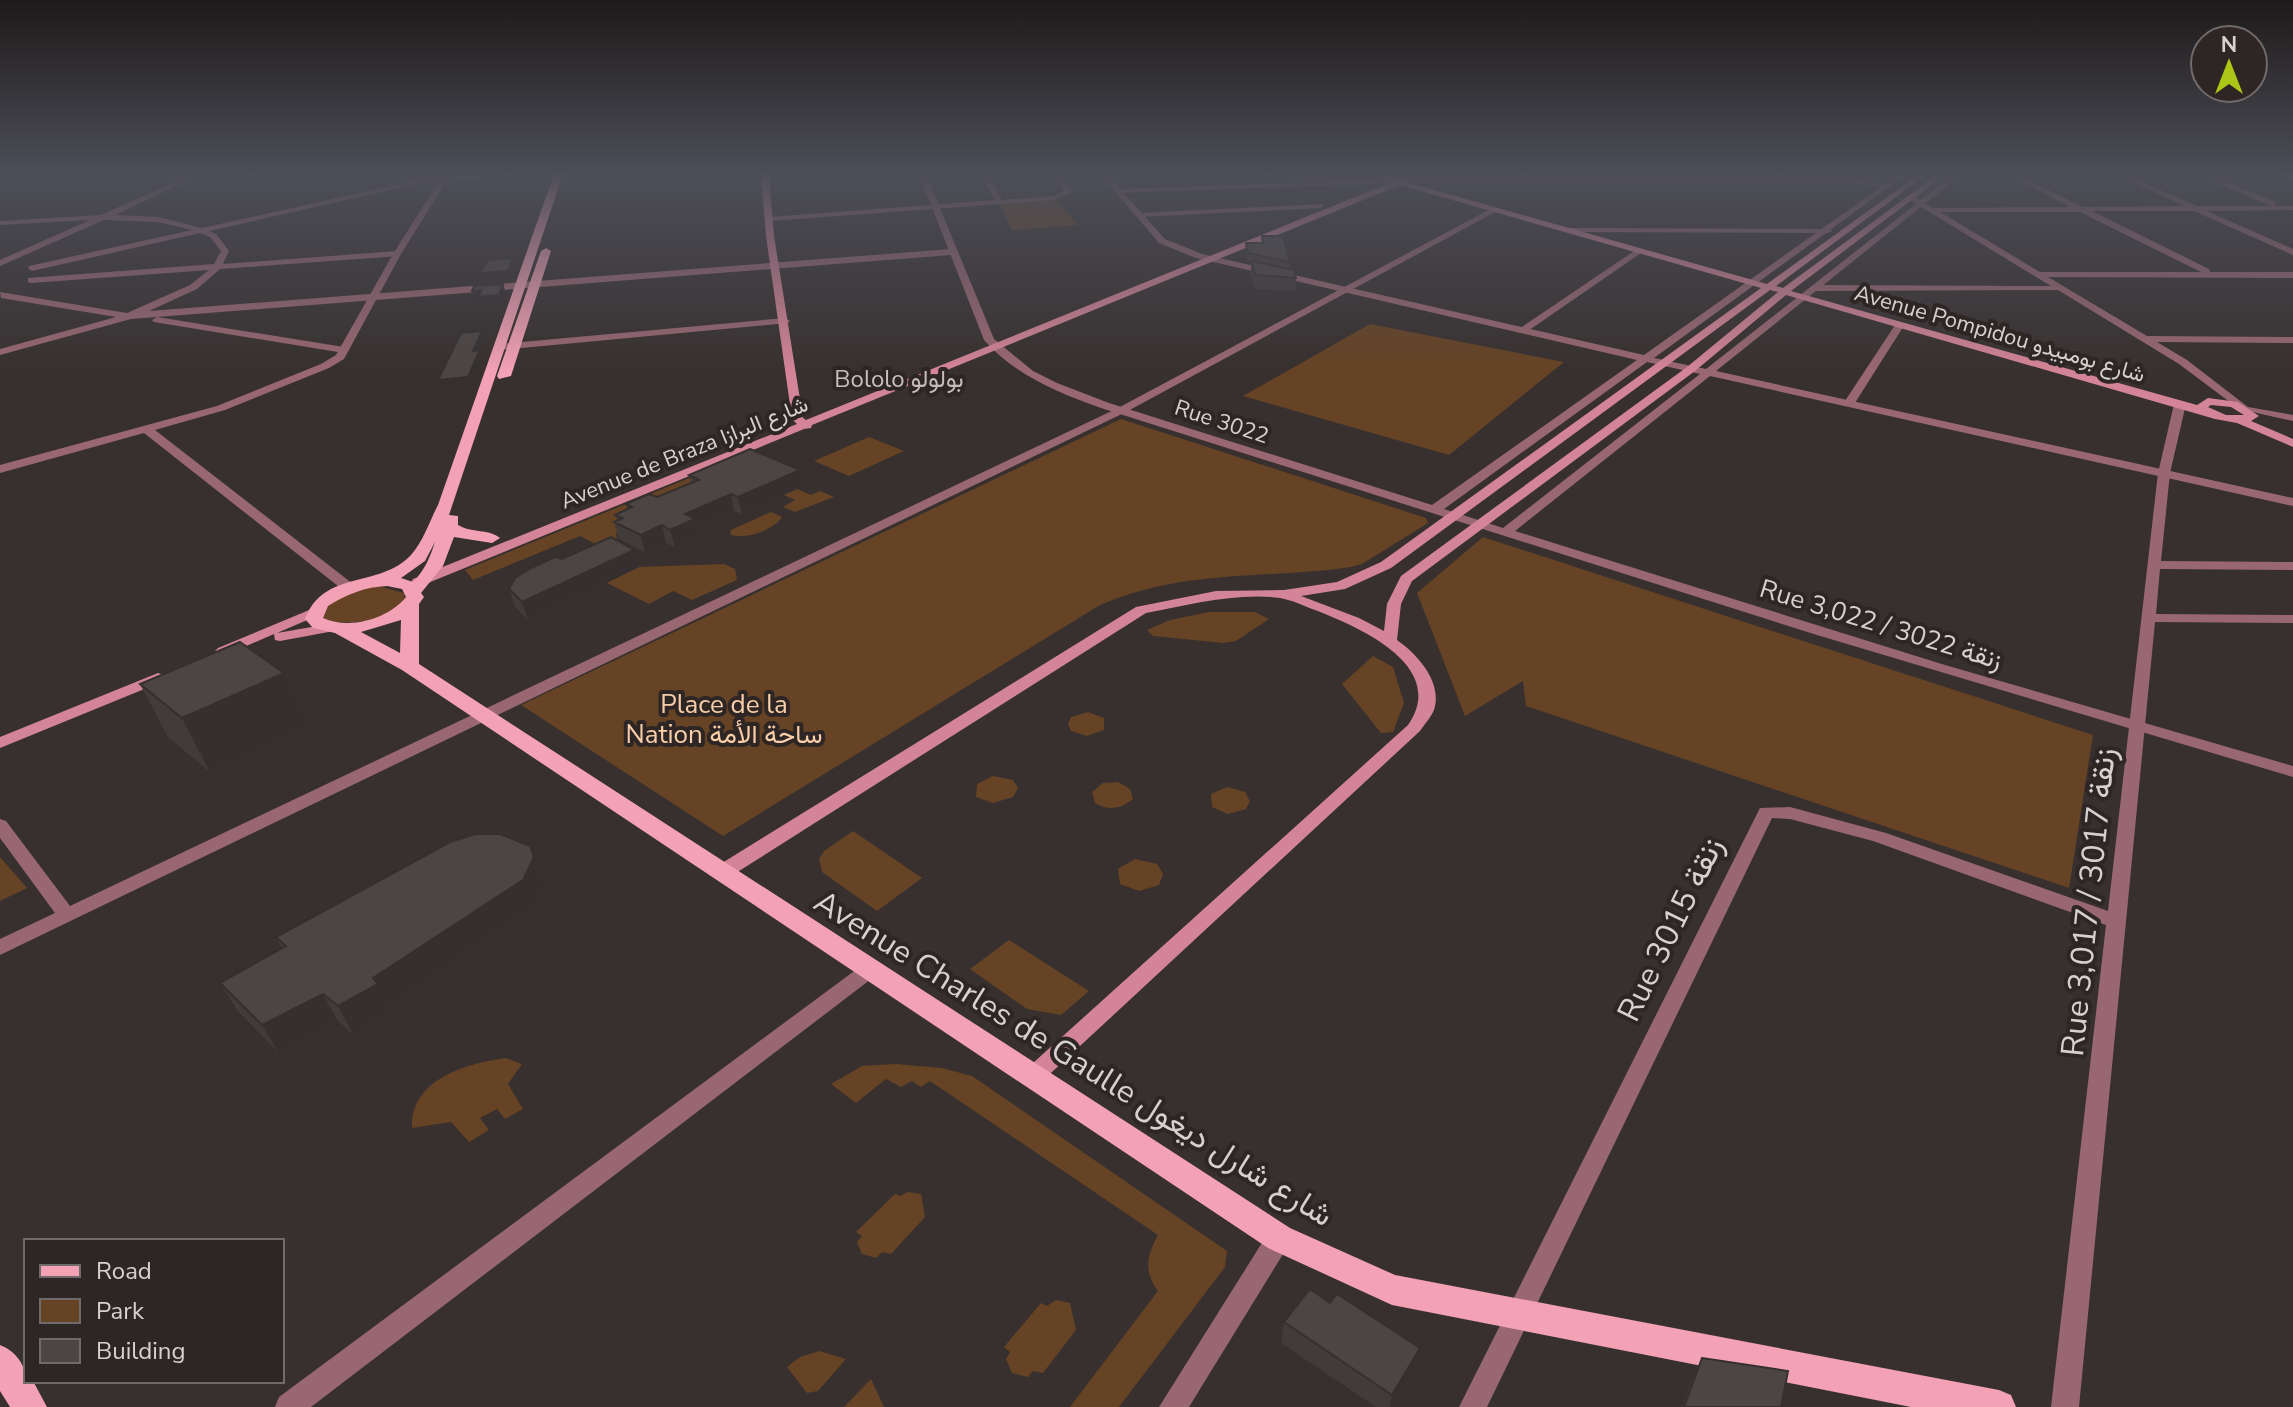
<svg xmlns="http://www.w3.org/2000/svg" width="2293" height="1407" font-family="'Nunito Sans',Vazirmatn,sans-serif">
<rect width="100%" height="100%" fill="#37302f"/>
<!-- green -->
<g fill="#664324">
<path d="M1057 200 1078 225 1012 230 999 203Z"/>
<path d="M1370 324 1564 362 1449 455 1243 396Z"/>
<path d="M1121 419 1426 518 1428 523 1362 564 1351 567C1260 580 1188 568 1100 605L723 836 521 705Z"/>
<path d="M869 437 904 451 849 476 814 461Z"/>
<path d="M738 458 616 533 617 541 609 551 580 536 473 580 465 570Z"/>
<path d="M797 489 811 495 820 491 834 497 795 512 783 507 795 500 784 495Z"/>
<path d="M771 512 782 517C774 530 744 541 730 534L731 530Z"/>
<path d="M1483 537 2093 735 2069 888 1526 706 1523 681 1465 716 1417 593Z"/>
<path d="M724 564 735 569 737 580 692 600 673 591 649 604 607 583 639 567Z"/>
<path d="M378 586 404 593 405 599C384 624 355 624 324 621L321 615C326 593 359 590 378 586Z"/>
<path d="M1209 612H1255L1269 619 1236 641 1223 643 1153 636 1147 630 1170 620Z"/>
<path d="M1373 656 1393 667 1404 703 1393 732 1381 733 1342 684Z"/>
<path d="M1088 712 1104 718V730L1087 736 1071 731 1068 724 1071 717Z"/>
<path d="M993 776 1013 780 1018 788 1013 797 993 803 976 797 977 784Z"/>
<path d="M1118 782 1130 789 1133 799C1120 809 1109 811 1095 803L1092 792 1103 783Z"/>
<path d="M1227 787 1245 792 1250 801 1246 809 1228 814 1212 807 1211 794Z"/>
<path d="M853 831 922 878 877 911 822 872 819 859 824 851Z"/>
<path d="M0 857 27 888 0 901Z"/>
<path d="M1135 859 1157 864 1163 874 1159 885 1139 891 1120 884 1118 869Z"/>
<path d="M1009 940 1089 991 1061 1015 1027 1009 970 969Z"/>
<path d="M506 1058 522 1064 508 1084 523 1109 505 1119 497 1109 480 1118 489 1130 469 1142 451 1122 412 1128C410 1079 468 1063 506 1058Z"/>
<path d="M896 1064 942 1068 972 1076 1227 1251 1225 1267 1119 1407H1070L1158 1291C1143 1270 1147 1256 1158 1235L930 1081 921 1087 912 1081 901 1087 886 1079 856 1103 831 1084 862 1066Z"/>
<path d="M908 1192 921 1194 925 1217 891 1254 882 1252 876 1258 862 1254 857 1242 862 1236 856 1232 895 1194 900 1196Z"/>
<path d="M1056 1300 1070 1303 1076 1330 1043 1373 1033 1371 1028 1377 1012 1373 1006 1359 1010 1352 1004 1347 1041 1303 1047 1306Z"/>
<path d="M819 1351 846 1359 818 1391 807 1393 787 1367 800 1357Z"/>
<path d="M871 1379 884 1407H844Z"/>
</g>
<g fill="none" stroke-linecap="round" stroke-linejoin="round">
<!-- minor -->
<g fill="#996772" fill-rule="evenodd">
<path d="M192 174H202L115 215 158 217 202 228 422 179 444 178 448 180 422 183 209 231 216 234 229 251 223 264 397 251 400 252V256L220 269 197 289 149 311 951 249 955 252 951 255 131 319 0 355V349L116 317 1 298 0 292 127 313 190 285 209 270 31 283 28 282V278L214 264 221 251 210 237 200 233 32 271 28 268 29 266 192 230 158 222 104 220 0 266V260L90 220 0 225V221L101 215Z"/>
<path d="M987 174H1008L990 179 1002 200 1054 196 1064 191 1052 174H1059L1072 192 1055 200 770 221 766 219 770 217 995 200 981 177Z"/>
<path d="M2007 174H2017L2082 207 2184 206 2115 174H2125L2197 206H2271L2196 174H2207L2276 202 2275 206H2293V210L2207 211 2293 249V255L2194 211H2092L2209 269 2210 272H2293V278L2048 277 2147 336 2293 337V343L2157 342 2187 360 2248 407 2293 415V421L2239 409 2179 364 2058 290 1817 291 1812 288 1817 285 2051 286 1908 199 1915 197 1932 208 2070 207ZM1940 212H2080L2201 272H2040Z"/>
<path d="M2280 174 2293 175V180L2280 176Z"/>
<path d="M1847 178 1893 186 1889 188 1854 183H1402L1117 193 1113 191 1117 189 1402 179Z"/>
<path d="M1324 204 1321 208 1139 217 1135 215 1139 213Z"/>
<path d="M1492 208 1499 210 1126 412 0 955V939L55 913 0 838V819L6 821 70 906 1118 408Z"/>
<path d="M1568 228 1828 229 1832 231 1828 233 1565 232Z"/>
<path d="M1637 249 1644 251 1525 333H1519V329Z"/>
<path d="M157 317 344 347 349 350 344 353 154 322 152 320Z"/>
<path d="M785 318 790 321 788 323 499 350 494 347 499 344Z"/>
<path d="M1897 322 1905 324 1853 406H1845L1843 404Z"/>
<path d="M2180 401 2186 404 2170 473 2161 561 2293 562V570L2160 569 2156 614 2293 615V623L2155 622 2079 1407H2051L2106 925 1873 841 1790 819 1772 818 1487 1407H1459L1760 808 1790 807 1886 833 2108 911 2158 473 2174 404Z"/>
<path d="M868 963 875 966 878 971 875 976 311 1407H275L279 1397 861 966Z"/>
<path d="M1279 1227 1288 1230 1291 1238 1288 1246 1189 1407H1159L1270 1230Z"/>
</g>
<!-- tertiary -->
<g fill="#996772" fill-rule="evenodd">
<path d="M487 174H525L446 182 401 254 344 359 329 368 225 410 155 430 353 584 355 587 353 590H343L144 433 0 473V465L217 406 321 364 336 355 393 254 441 178Z"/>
<path d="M919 174H926L994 339 1033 371 1057 383 1109 403 1432 505 1637 360 1196 258 1159 243 1100 174H1107L1165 239 1202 254 1644 355 1899 174H1907L1654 358 1706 369 1954 174H1962L1716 371 2293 498V506L1710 376 1515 531 1945 665 2293 766V777L1817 635 1101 408C1058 393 1015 375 984 340ZM1647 362 1700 374 1503 528 1444 509Z"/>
</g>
<!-- secondary -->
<g fill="#d38496" fill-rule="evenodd">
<path d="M761 174H769L774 236 803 418 806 420 1392 182 1368 174C1378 174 1386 177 1395 179 1404 180 1413 174 1422 174L1406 182 1767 284 1919 174H1927L1776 286 1783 288 1938 174H1946L1791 291 2197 405 2208 398 2238 402 2259 416 2251 421 2293 439V447L2237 423 2215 419 1786 295 1695 371 1412 581 1401 604 1397 640C1417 654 1443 682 1434 710 1431 717 1424 725 1420 731L1039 1084 1031 1087 1023 1084 1020 1078 1023 1072 1408 725C1449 666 1359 627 1315 610 1304 606 1292 600 1280 598 1238 592 1187 605 1146 613L728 878H714L712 873 714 868 1136 607 1216 591 1284 590 1337 582 1381 562 1761 288 1400 185 812 425 811 428 804 429 423 585H413L411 582 413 579 797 424 792 419 766 236ZM1770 290 1778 292 1687 367 1401 576 1387 604 1384 631 1359 618 1301 596 1345 589 1391 568ZM2211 405 2231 407 2244 415H2226L2208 407Z"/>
<path d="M314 608 319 609 321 612 319 615 277 633 329 624 334 625 336 628 334 631 280 641 275 640 274 634 228 654H218L215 651 218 648Z"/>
<path d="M158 673 164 675 166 678 164 681 0 748V737Z"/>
</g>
<!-- primary -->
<g fill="#f3a1b4" fill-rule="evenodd">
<path d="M554 174H563L449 515 458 516V525C471 533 490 529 500 538L492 543 454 537 443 566 421 593 424 597 419 604V664L1290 1228 1395 1275 1999 1390 2011 1395 2016 1407H1911L1392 1305 1268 1248 402 670 335 633 313 628 305 619C324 569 379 589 411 555 423 542 430 520 438 505ZM435 542C430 557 425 570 413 582L401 578 425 561ZM387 586 402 589 406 597C388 619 350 630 323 618L328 606C347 594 365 587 387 586ZM401 620 400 653 361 632Z"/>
<path d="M546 248 551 251 511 376 499 379 497 376 541 251Z"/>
<path d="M0 1345C15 1351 26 1364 26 1381H33L47 1407H10L0 1391Z"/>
</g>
</g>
<!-- wall -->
<g fill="#413b3a">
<path d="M1262 236 1290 262V269L1296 278 1295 291 1255 289 1251 274V262L1248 261 1245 252 1246 243H1262Z"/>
<path d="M689 475 802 486 742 514 734 511 697 528 698 536 675 547 666 543 645 552 619 539 614 522 617 520 615 515 627 510 626 504 657 497 691 483Z"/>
<path d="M634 550 639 567 528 620 515 607 509 589 562 559Z"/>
<path d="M284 673 308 725 210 772 168 737 140 684Z"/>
<path d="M544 883 533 907 388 1005 391 1012 353 1034 338 1021 278 1052 237 1010 220 983 282 949 276 937Z"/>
<path d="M1330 1303 1420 1348 1415 1369 1392 1407H1376L1281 1343 1284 1322Z"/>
<path d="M1702 1358 1781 1407H1682L1690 1386Z"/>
</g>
<!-- shaded-wall -->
<g fill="#35302f">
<path d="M513 258 515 266 510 280 482 282 479 273Z"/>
<path d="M503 284 506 293 502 304 480 306 478 299 474 300 472 291Z"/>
<path d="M482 331 484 341 480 351 483 360 471 387 441 390 438 380 473 351Z"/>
<path d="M800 470 802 486 742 514 738 497Z"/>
<path d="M731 494 734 511 697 528 698 536 675 547 670 530 685 514Z"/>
<path d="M662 525 666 543 645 552 641 535Z"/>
<path d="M634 550 639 567 528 620 522 602Z"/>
<path d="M284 673 308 725 210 772 182 718Z"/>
<path d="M534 857 544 883 533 907 388 1005 391 1012 353 1034 338 1006 373 978Z"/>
<path d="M323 994 338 1021 278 1052 262 1025Z"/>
<path d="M1420 1348 1415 1369 1392 1407H1390L1392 1395Z"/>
</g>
<!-- building -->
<g fill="#4c4543" stroke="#35302f" stroke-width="2">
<path d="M1262 236H1283L1290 262 1248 253 1246 243H1263Z"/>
<path d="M513 258 508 271 479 273 489 260Z"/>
<path d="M1252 261 1294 270 1296 278 1255 275Z"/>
<path d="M503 284 499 295 478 297 481 290 472 291 474 286Z"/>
<path d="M482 331 473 351 480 350 468 377 438 380 461 333Z"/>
<path d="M750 449 800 470 738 497 731 494 685 514 695 519 670 530 662 525 641 535 614 522 623 518 615 515 632 507 626 504 649 494 657 497 699 480 689 475Z"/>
<path d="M611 537 634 550 522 602 509 589 515 578 531 568 555 557 562 559Z"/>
<path d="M240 642 284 673 182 718 140 684Z"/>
<path d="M476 834H500L530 846 534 857 523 880 373 978 378 984 338 1006 323 994 262 1025 220 983 286 946 276 937 450 842Z"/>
<path d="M1310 1289 1330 1303 1337 1294 1420 1348 1392 1395 1284 1322Z"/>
<path d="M1702 1358 1788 1371 1781 1407H1684Z"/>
</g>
<!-- sky -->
<linearGradient id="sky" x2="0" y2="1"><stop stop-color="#1e1a1a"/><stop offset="0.47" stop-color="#4d4e58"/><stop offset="1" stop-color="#4d4e58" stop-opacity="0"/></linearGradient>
<rect width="2293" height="371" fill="url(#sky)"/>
<g text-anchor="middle" stroke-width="8" stroke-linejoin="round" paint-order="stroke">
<!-- far-street labels -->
<g font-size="22" fill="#d6d1d1" stroke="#2d2625">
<text transform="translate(2000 333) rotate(16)" y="8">Avenue Pompidou شارع بومبيدو</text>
<text transform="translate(1222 421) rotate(18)" y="8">Rue 3022</text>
<text transform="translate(684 452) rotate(-22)" y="8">Avenue de Braza شارع البرازا</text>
</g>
<!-- far-neighbourhood labels -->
<g font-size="24" fill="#c6bdbc" stroke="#2d2625">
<text x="899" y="387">Bololo بولولو</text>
</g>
<!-- street labels -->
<g font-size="26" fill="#d6d1d1" stroke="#2d2625">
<text transform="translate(1881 624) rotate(17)" y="9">Rue 3,022 / زنقة 3022</text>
</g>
<!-- park labels -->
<g font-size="26" fill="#f9cea8" stroke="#2d2625">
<text x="724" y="713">Place de la<tspan x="724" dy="30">Nation ساحة الأمة</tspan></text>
</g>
<!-- near-street labels -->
<g font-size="32" fill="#d6d1d1" stroke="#2d2625">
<text transform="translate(2088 902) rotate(-84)" y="11">Rue 3,017 / زنقة 3017</text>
<text transform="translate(1670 929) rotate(-64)" y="11">Rue 3015 زنقة</text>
<text transform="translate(1074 1058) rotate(32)" y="11">Avenue Charles de Gaulle شارع شارل ديغول</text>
</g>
</g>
<!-- legend -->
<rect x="24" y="1239" width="260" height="144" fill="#2d2625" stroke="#716a6a" stroke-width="2"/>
<rect x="40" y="1265" width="40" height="12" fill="#f3a1b4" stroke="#716a6a" stroke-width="2"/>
<text x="96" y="1279" font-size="24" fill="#d6d1d1">Road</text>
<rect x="40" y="1299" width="40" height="24" fill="#664324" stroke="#716a6a" stroke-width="2"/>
<text x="96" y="1319" font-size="24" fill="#d6d1d1">Park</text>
<rect x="40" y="1339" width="40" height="24" fill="#4c4543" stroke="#716a6a" stroke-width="2"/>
<text x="96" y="1359" font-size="24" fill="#d6d1d1">Building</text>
<!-- north arrow -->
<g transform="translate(2229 64)"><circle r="38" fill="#2d2625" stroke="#716a6a" stroke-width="2"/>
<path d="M0-6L14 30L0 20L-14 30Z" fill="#abc616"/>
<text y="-12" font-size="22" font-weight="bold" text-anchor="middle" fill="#d6d1d1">N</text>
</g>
</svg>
